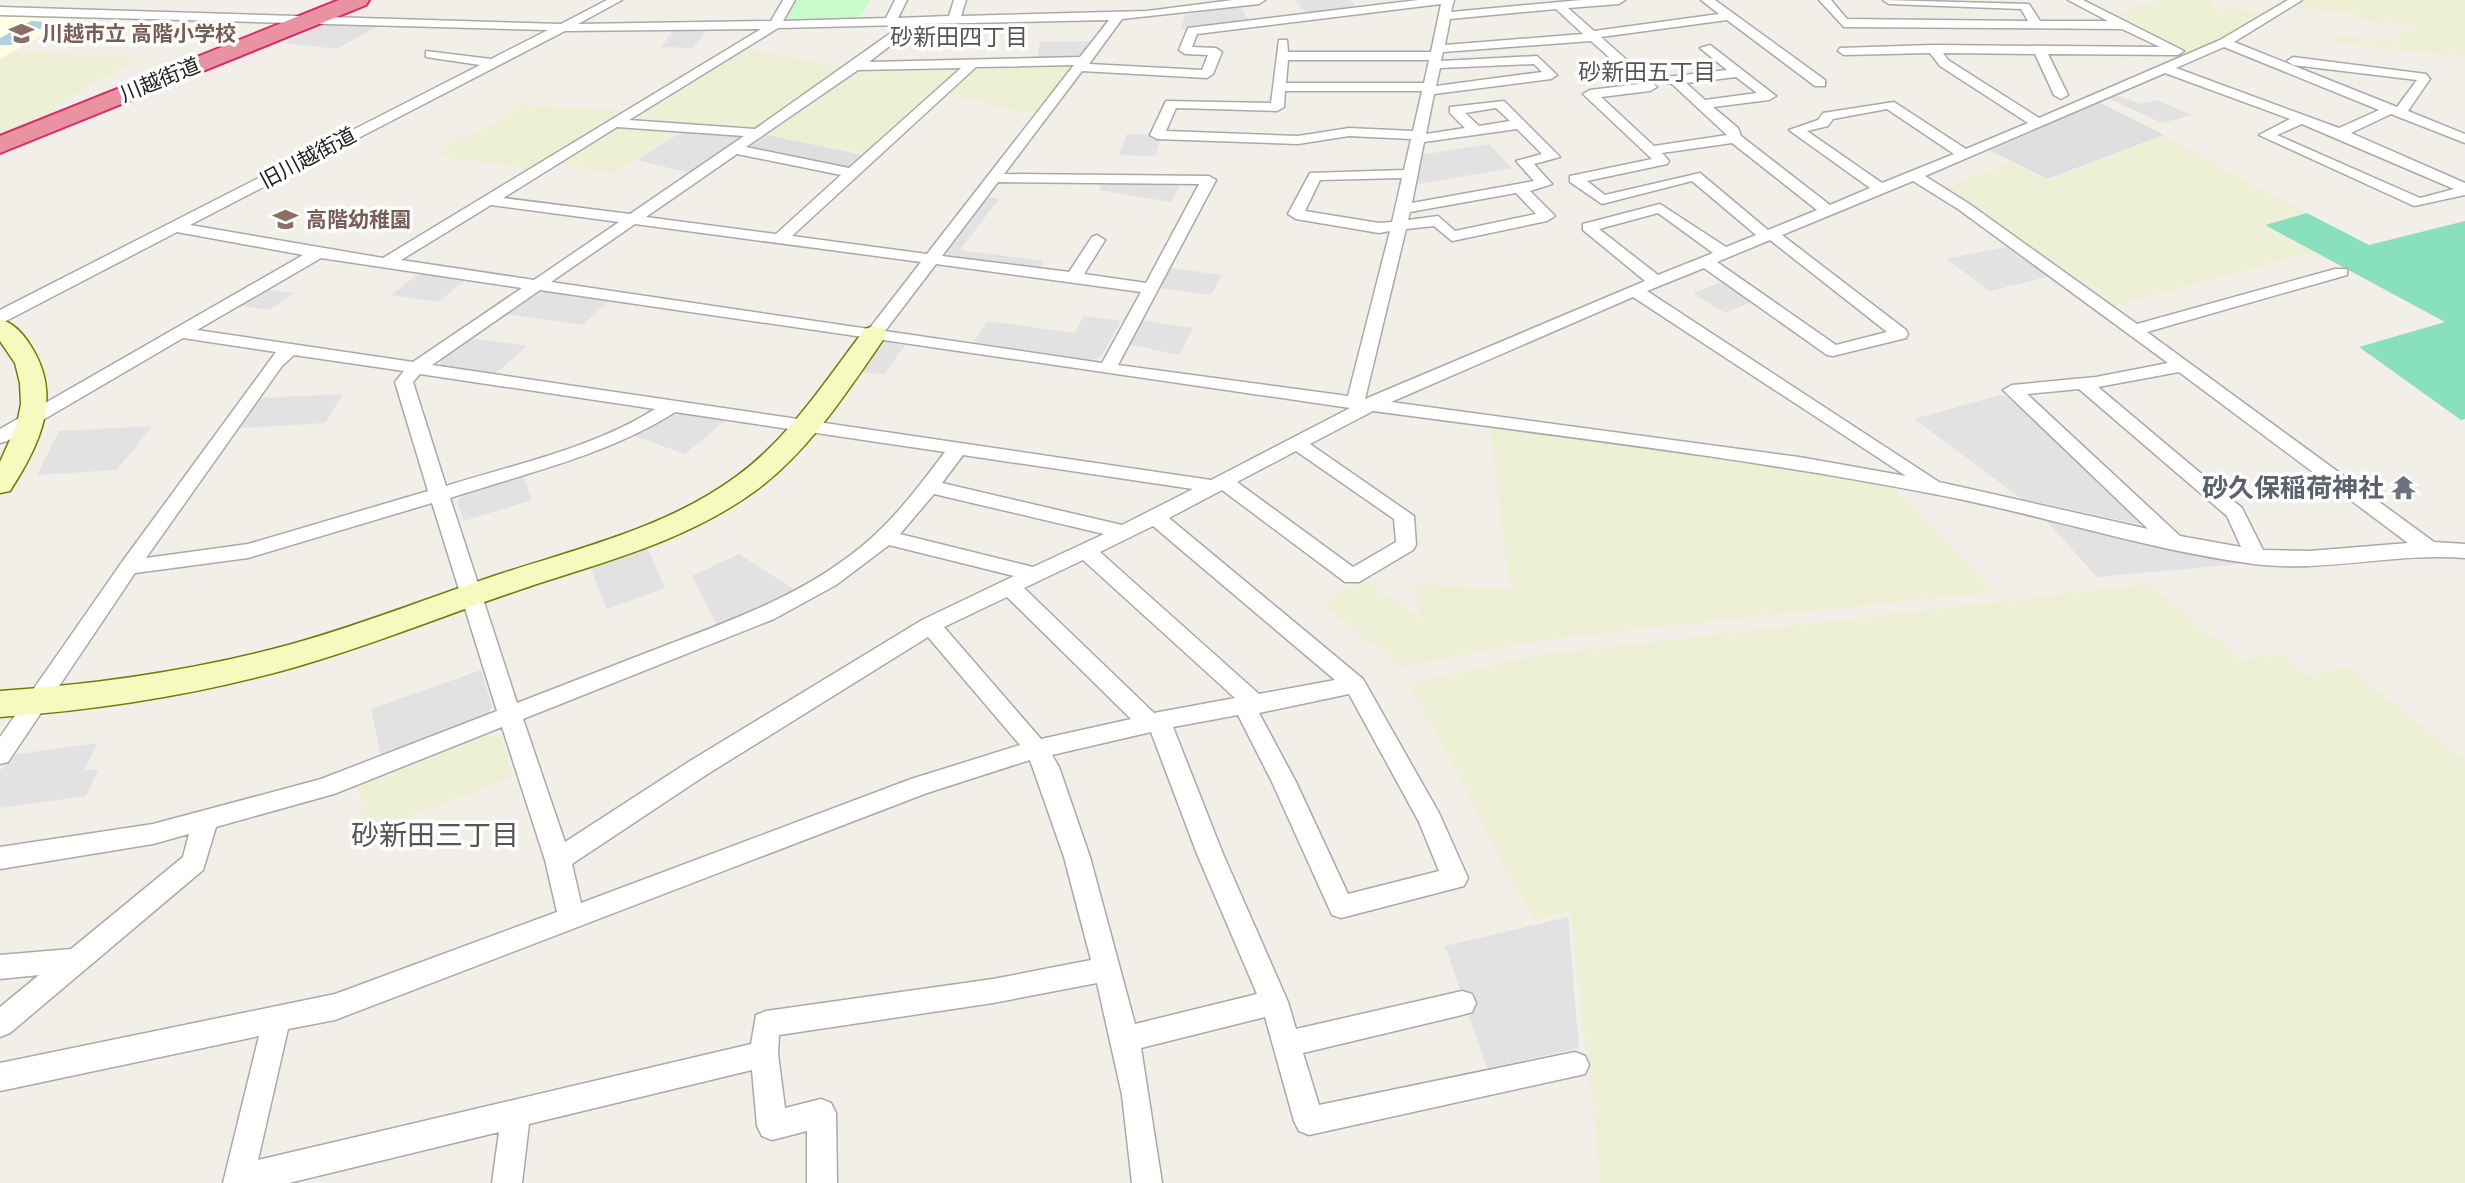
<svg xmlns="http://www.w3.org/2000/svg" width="2465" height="1183" font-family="Figtree,'Noto Sans JP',sans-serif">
<rect width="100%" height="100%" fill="#f2efe9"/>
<!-- residential -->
<g fill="#e0dfdf">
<path d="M2099 102 2164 135 2047 179 1987 149Z"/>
<path d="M767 135 864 155 851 166 843 168 753 149 752 145Z"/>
</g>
<!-- education -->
<path fill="#ffffe5" d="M0 15 75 16 0 59Z"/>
<!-- farmland -->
<g fill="#eef0d5">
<path d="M2156 0H2209L2215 8 2270 12 2240 32 2191 53 2183 52 2110 16Z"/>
<path d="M2303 0H2465V57L2333 43 2329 35 2393 42 2410 26 2358 20 2353 14 2292 7Z"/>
<path d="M746 48 844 68 757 127 634 121 632 118Z"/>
<path d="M14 51 143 58 49 108 71 111 0 139V59Z"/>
<path d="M1066 66 1072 69 1037 113 986 107 989 101 942 96 973 69Z"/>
<path d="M951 69 956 71 864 154 768 135 856 73Z"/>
<path d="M515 105 588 108 626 111 530 169 436 156 457 137 465 138 497 120Z"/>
<path d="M619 127 681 131 611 175 558 163Z"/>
<path d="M2163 136 2306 212 2263 225 2313 252 2110 307 1942 189 2010 162 2047 180Z"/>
<path d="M1489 427 1887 482 1993 592 1646 628 1540 641 1401 667 1322 605 1363 579 1419 618 1416 585 1510 588Z"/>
<path d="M2149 584 2241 659 2280 655 2306 675 2348 667 2465 760V1183H1601L1570 912 1533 920 1409 683 1539 655Z"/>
<path d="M488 735 501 736 512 777 364 835 358 784Z"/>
</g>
<!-- park -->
<path fill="#c8facc" d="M794 0H871L856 20H782Z"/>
<!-- pitch -->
<path fill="#88e0be" d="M2307 213 2369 245 2465 221V419L2461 420 2359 347 2445 322 2265 225Z"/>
<!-- parking -->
<g fill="#e2e2e2">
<path d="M1294 0H1349L1357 7 1306 13Z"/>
<path d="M1239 6 1250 22 1211 27 1205 21 1209 27 1181 29 1185 15Z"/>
<path d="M326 21 383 23 337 49 285 43Z"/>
<path d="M707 30 693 48 661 47 673 31Z"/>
<path d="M1094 41 1082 57 1037 61 1040 42Z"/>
<path d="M2115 95 2140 104 2157 100 2192 115 2162 123 2108 98Z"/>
<path d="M683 131 746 135 690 173 637 160Z"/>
<path d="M1127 134 1151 135 1160 140 1156 156 1119 155Z"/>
<path d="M1489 144 1512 168 1412 185 1420 155Z"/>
<path d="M1104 181 1182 182 1171 202 1099 190Z"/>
<path d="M988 197 999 199 960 250 1044 261 1040 268 948 256 945 252Z"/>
<path d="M2014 245 2054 275 1990 291 1946 259Z"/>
<path d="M1171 268 1222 275 1211 295 1159 288Z"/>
<path d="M421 272 468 278 438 302 391 295Z"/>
<path d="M1726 280 1754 301 1725 313 1693 293Z"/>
<path d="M265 289 293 293 270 310 235 305Z"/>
<path d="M549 291 610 300 583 325 507 314 539 293Z"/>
<path d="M1084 316 1121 321 1101 357 1091 360 973 342 987 321 1074 333Z"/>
<path d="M1141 320 1193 328 1179 355 1127 344Z"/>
<path d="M473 338 527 346 495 374 440 365 441 360Z"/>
<path d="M884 342 905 345 884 375 855 371 875 344Z"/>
<path d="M343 394 325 423 239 428 261 398Z"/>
<path d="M2000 395 2008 397 2153 527 2022 499 1914 419Z"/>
<path d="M676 413H685L726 420 685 454 634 436Z"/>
<path d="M152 426 117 470 37 475 59 431Z"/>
<path d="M523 475 532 500 464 521 457 501 462 495Z"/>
<path d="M2045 519 2119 538 2237 560 2239 564 2097 577Z"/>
<path d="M646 545 665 588 607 609 589 564Z"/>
<path d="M739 554 795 590 718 628 692 576Z"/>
<path d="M481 670 492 707 484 718 381 756 371 709Z"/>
<path d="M98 743 83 771 99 769 86 796 0 808V771L11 755Z"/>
<path d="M1568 917 1579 1048 1487 1068 1445 946Z"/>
</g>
<!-- water -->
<path fill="#aad3df" d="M31 21 53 22 11 45H0V38Z"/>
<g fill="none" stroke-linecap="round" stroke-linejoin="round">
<defs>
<path id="street" d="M607 0H622L578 24 771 21 783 0H795L783 21 886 18 895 0H907L898 18 949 16 954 0H966L961 16 1147 11 1233 0H1265L1259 4 1122 19 1089 64 1202 70 1208 55 1185 54 1179 50 1188 28 1418 0H1454L1451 12 1581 0H1625L1619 4 1568 8 1594 31 1719 14 1701 0H1715L1825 80V86H1815L1727 20 1601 37 1657 87 1650 91 1601 97 1654 146 1727 135 1672 84 1660 81 1666 77 1727 70 1700 48 1710 45 1776 96 1769 100 1713 107 1738 128 1741 136 1830 205 1870 188 1789 130 1818 120 1823 113 1894 102 1966 149 2028 123 1940 66 1930 53 1844 55 1838 51 1840 48 1933 45 2160 47 2122 29 1844 27 1819 0H1831L1847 19 2028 21 2021 9 1889 4 1883 0 2029 4 2040 21H2108L2068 0H2083L2184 51 2178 55 2048 54 2068 95 2061 99 2054 95 2035 54 1943 53 1948 60 2039 118 2220 40 2288 0H2302L2234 42 2397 107 2417 80 2293 65 2287 61 2293 57 2426 74 2430 79 2408 111 2465 134V143L2391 114 2351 133 2465 183V195L2414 206 2259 135 2290 119 2165 73 1925 176 1968 203 2137 324 2335 269H2347V275L2147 332 2434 542 2465 544V558C2395 552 2324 573 2254 564 2146 550 2041 514 1934 494 1748 458 1560 436 1373 411L1310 444 1414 516 1416 545 1413 550 1359 582H1345L1222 490 1169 518 1363 679 1439 813 1468 878 1464 886 1341 918 1332 915 1272 782 1238 715 1173 727 1223 854 1288 1002 1296 1029 1462 991 1472 994 1476 1003 1472 1012 1462 1015 1303 1053 1319 1105 1575 1052 1585 1056 1589 1065 1585 1074 1309 1135 1299 1131 1294 1121 1265 1017 1141 1048 1162 1183H1132L1122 1095 1097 983 993 1003 779 1035 778 1054 785 1108 821 1099 831 1103 836 1113 837 1183H807V1131L772 1140 762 1136 757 1126 752 1070 529 1124 522 1183H492L499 1132 289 1183H223L259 1036 0 1091V1063L335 994 557 912 545 860 502 727 334 794 216 827 203 870 10 1033 0 1037V1007L39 975 0 979V955L71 949 183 857 189 834 153 844 0 869V847L153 824 321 779 497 711 432 503 248 558 135 573 8 762 0 764V737L122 562 276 352 183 338 7 441 0 443V429L303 255 177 232 6 321 0 322V310L480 65 426 57V51L491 59 548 30 0 15V7L561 24ZM1441 4 1431 52H1288L1287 40H1279L1271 103 1166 101 1150 135 1157 139 1298 144 1349 136 1411 139 1404 170 1310 173 1288 214 1296 219 1379 233 1390 231 1348 396 1118 365 1216 180 1209 176 1004 174 1082 71 1207 78 1213 74 1222 52 1216 48 1192 47 1197 34ZM1556 9 1583 34 1445 45 1450 19ZM1109 20 1080 57 869 62 918 24ZM902 25 755 129 629 120 778 28ZM761 29 383 258 190 225 565 31ZM1591 41 1639 84 1590 90 1583 94 1652 159 1570 176V182L1602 204 1692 181 1756 235 1726 247 1660 204 1583 224V230L1645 281 1365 399 1406 229 1434 226 1452 241 1547 221 1555 216 1530 191 1552 184 1534 164 1560 157 1504 101 1450 107V113L1465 128 1426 134 1434 94 1551 79 1557 75 1537 56 1441 61 1443 52ZM2224 47 2379 110 2339 128 2176 68ZM1288 60H1429L1424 83H1286ZM1534 64 1542 72 1436 86 1440 68ZM1074 65 927 254 792 236 976 67ZM961 68 849 168 746 147 858 70ZM1736 77 1757 93 1705 100 1686 83ZM1285 91H1422L1413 131 1349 128 1298 136 1166 131 1176 108 1277 111 1284 107ZM1496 108 1510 121 1479 126 1465 113ZM1887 109 1954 154 1882 183 1807 131 1828 126 1833 119ZM2302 124 2454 189 2420 198 2277 135ZM617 127 744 136 630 214 503 198ZM1517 129 1542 154 1516 161 1534 181 1412 203 1424 142ZM1732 143 1817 210 1768 230 1700 173 1605 195 1587 181 1667 164 1669 161 1662 153ZM737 154 841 175 776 234 646 217ZM1402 178 1392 222 1379 223 1305 211 1320 180ZM1913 181 1958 209 2168 363 2096 377 2012 385 2003 390 2148 529 1939 482 1647 291 1704 268 1827 355 1833 356 1906 338 1908 334 1906 330 1782 235ZM998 182 1199 184 1146 283 1084 274 1105 240 1097 235 1092 237 1069 272 942 256ZM1516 193 1536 214 1455 231 1438 216 1408 220 1410 212ZM491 205 619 222 534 280 401 260ZM1658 213 1713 253 1658 275 1599 229ZM635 224 921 262 869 329 551 282ZM1770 240 1887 332 1836 345 1717 262ZM321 258 522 288 413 362 197 330ZM936 264 1141 292 1102 363 885 331ZM540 290 1350 408 1211 480 432 365ZM1633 297 1906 476 1799 457 1391 402ZM294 355 404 371 395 382 428 491 248 544 146 558 282 366ZM2179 372 2408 543 2310 551 2263 550 2242 508 2098 387ZM420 374 655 409C593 448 516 464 446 486L413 382ZM2079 389 2227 516 2241 547 2180 536 2027 394ZM675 412 945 452C919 486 895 519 861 547 805 593 738 618 672 643 620 663 569 683 517 703L450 498C526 473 608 455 675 412ZM1296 451 1394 519 1396 542 1353 567 1237 482ZM963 455 1193 489 1122 525 942 483ZM934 494 1104 534 1033 567 900 534ZM1153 526 1335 680 1259 694 1100 552ZM889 545 1014 576 922 620 690 761 565 842 523 719 774 619 836 585ZM1083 560 1235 698 1154 713 1024 588ZM1007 597 1131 719 1041 739 944 627ZM928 637 1020 745 911 779 581 903 572 864 706 775ZM1349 694 1419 822 1439 871 1348 894 1296 782 1259 713ZM1151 732 1197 854 1257 994 1135 1024 1090 857 1059 767 1052 755ZM1030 760 1064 857 1091 960 993 979 766 1011 756 1015 751 1044 258 1160 288 1029 335 1020 927 793Z"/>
<g id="secondary">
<path d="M0 319C14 323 25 336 32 348 63 398 39 446 10 491L0 493V462L17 424 21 404 20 383 15 363 0 341Z"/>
<path d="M874 326 883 329 887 334C849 389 809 452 755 491 685 542 602 562 522 589 445 615 370 646 292 668 196 695 99 710 0 717V691C99 684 197 670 292 644 364 624 433 596 503 573 583 547 668 527 737 476 790 437 826 380 865 329Z"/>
</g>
<path id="highway" d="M339 0H369L366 5 0 153V136Z"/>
</defs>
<!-- street casing -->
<use href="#street" stroke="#a9a9a9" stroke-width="3"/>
<!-- secondary casing -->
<use href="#secondary" stroke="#707d05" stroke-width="3"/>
<!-- highway casing -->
<use href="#highway" stroke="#dc2a67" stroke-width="4"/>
<!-- street -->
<use href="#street" fill="#fff" fill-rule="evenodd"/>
<!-- secondary -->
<use href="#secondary" fill="#f7fabf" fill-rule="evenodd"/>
<!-- highway -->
<use href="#highway" fill="#e892a2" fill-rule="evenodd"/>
</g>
<!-- icons -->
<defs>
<symbol id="school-bare" viewBox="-9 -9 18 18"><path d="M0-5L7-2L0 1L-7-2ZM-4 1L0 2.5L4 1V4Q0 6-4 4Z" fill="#8d6e63" stroke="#fff" stroke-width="2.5" paint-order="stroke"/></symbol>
<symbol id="temple-bare" viewBox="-9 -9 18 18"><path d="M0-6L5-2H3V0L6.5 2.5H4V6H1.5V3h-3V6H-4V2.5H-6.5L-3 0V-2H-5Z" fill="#6b7280" stroke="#fff" stroke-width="2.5" paint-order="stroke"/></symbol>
</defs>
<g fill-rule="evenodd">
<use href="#school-bare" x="4" y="16" width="35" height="35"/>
<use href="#school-bare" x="268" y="202" width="35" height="35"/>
<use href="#temple-bare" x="2386" y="470" width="35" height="35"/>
</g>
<g text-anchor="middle" stroke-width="7" stroke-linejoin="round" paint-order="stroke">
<!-- far-education labels -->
<g font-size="21" font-weight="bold" fill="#785e54" stroke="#fff" text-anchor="start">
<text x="42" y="41">川越市立 高階小学校</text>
<text x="306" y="227">高階幼稚園</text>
</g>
<!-- far-street labels -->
<g font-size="21" fill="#222" stroke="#fff">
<text transform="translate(160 80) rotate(-22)" y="7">川越街道</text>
<text transform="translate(308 158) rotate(-28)" y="7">旧川越街道</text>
</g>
<!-- far-neighbourhood labels -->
<g font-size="23" fill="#555" stroke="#fff">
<text x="959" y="45">砂新田四丁目</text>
<text x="1647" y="80">砂新田五丁目</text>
</g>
<!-- worship labels -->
<g font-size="26" font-weight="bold" fill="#5b616d" stroke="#fff" text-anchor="end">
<text x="2384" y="497">砂久保稲荷神社</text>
</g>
<!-- neighbourhood labels -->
<g font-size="28" fill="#555" stroke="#fff">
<text x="435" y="845">砂新田三丁目</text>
</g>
</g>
</svg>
